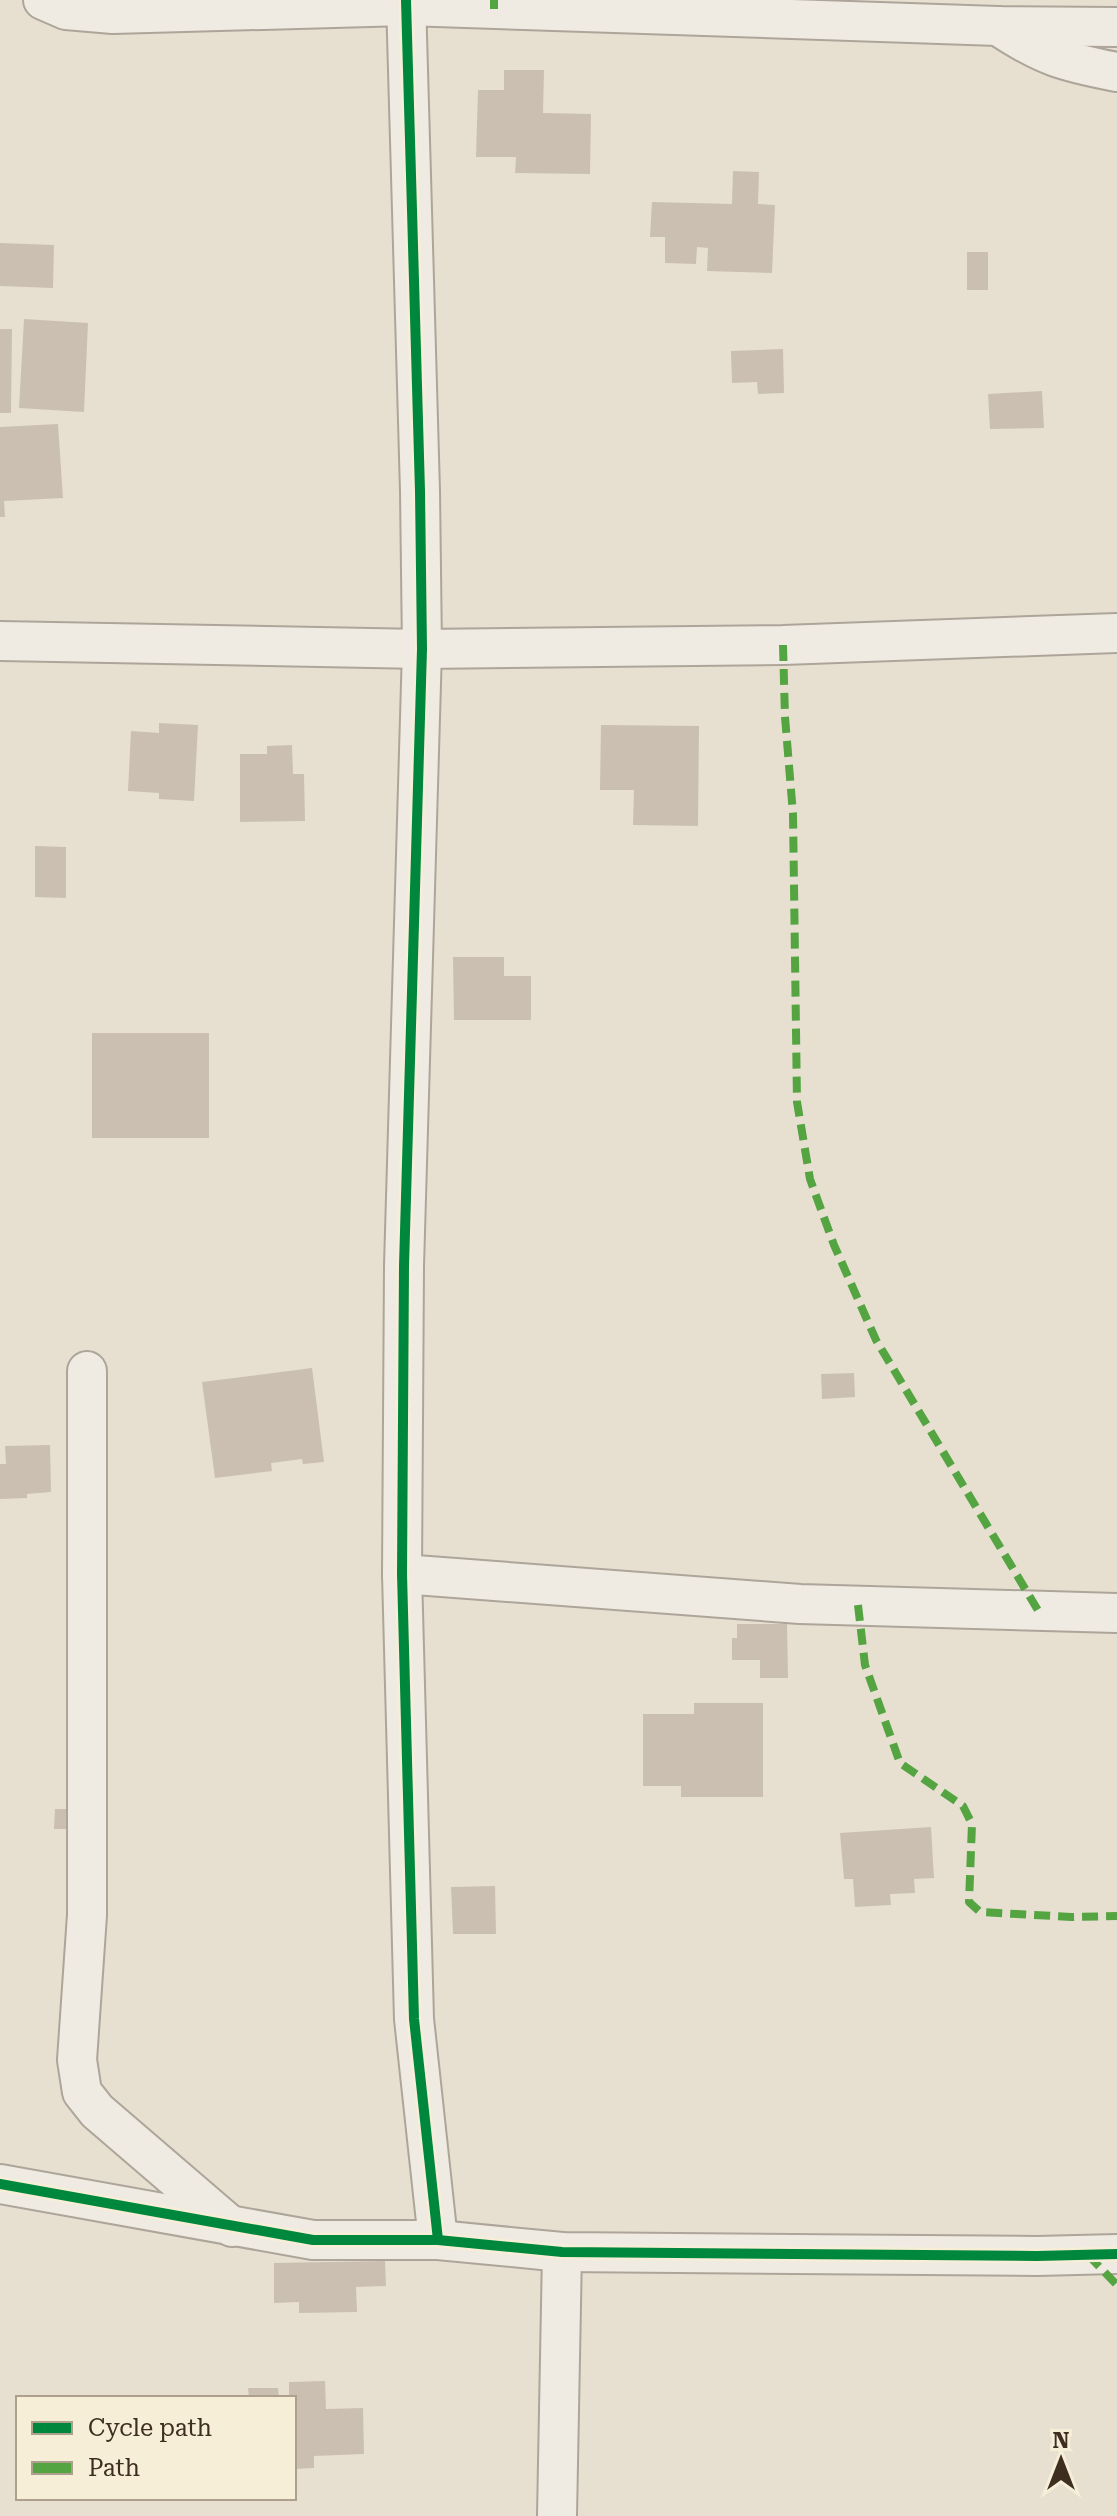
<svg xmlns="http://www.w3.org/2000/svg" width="1117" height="2516" font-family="'Roboto Serif',serif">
<rect width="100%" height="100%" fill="#e7e0d1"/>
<!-- building -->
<g fill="#cbbfb2">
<path d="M504 70H544L543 113 591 114 590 174 515 173 516 157H476L478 90H504Z"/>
<path d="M733 171 759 172 758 204 775 205 772 273 707 271 708 248 697 247 696 264 665 263V237H650L652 202 732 204Z"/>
<path d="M0 243 54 245 53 288 0 286Z"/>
<rect x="967" y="252" width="21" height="38"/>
<path d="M24 319 88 323 84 412 19 408Z"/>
<path d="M0 329H12L11 413H0Z"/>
<path d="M783 349 784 393 758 394 757 382 732 383 731 351Z"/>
<path d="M1042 391 1044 428 990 429 988 394Z"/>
<path d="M58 424 63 498 4 501 5 517H0V427Z"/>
<path d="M159 723 198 725 194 801 159 799V793L128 791 131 731 159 733Z"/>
<path d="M601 725 699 726 698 826 633 825 634 790H600Z"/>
<path d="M292 745 293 774H304L305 821 240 822V754H267V746Z"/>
<path d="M35 846 66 847V898L35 897Z"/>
<path d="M453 957H504V976H531V1020H454Z"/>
<rect x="92" y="1033" width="117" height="105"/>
<path d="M312 1368 324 1462 303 1464 302 1459 271 1463 272 1471 215 1478 202 1382Z"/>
<path d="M854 1373 855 1397 822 1399 821 1374Z"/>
<path d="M50 1445 51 1492 27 1494V1498L0 1499V1464H6L5 1446Z"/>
<path d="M737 1624H787L788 1678H760V1660H732V1638H737Z"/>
<path d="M694 1703H763V1797H681V1786H643V1714H694Z"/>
<path d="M55 1809H69V1829H54Z"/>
<path d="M931 1827 934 1878 914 1879 915 1893 890 1894 891 1905 855 1907 853 1879H844L840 1833Z"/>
<path d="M495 1886 496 1934H453L451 1887Z"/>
<path d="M385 2261 386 2286 356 2287 357 2312 299 2313V2302L274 2303V2263Z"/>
<path d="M325 2381 326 2409 363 2408 364 2454 314 2456V2468L294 2469V2398H289V2382Z"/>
<path d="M248 2388H278L279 2398H249Z"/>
</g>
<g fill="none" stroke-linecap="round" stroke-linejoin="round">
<defs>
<g id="minor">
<path d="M43 0 66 10 113 14 406 6 998 26 1117 27"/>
<path d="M406 0 420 491 422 649 404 1266 402 1574 414 2019 438 2240"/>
<path d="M998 26C1043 56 1064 62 1117 72"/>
<path d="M0 641 422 649 783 645 1117 633"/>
<path d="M87 1371V1915L77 2060 82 2092 97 2111 232 2227"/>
<path d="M402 1574 800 1604 1117 1613"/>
<path d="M0 2184 313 2240H438L562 2252 1037 2256 1117 2254"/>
<path d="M557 2516 562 2252"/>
</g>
</defs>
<!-- minor casing -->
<use href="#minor" stroke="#ada599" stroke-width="42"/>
<!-- minor -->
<use href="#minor" stroke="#efebe3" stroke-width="38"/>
<!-- quiet -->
<g stroke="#54a441" stroke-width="8" stroke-dasharray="16 8" stroke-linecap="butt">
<path d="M494 9V0"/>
<path d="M783 645 785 717 793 814 797 1102 810 1179 834 1245 876 1340 1039 1612"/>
<path d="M858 1605 865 1665 900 1763 963 1806 972 1824 969 1902 980 1912 1071 1917 1117 1916"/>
<path d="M1088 2255 1117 2285"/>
</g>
<defs>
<g id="cycleway">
<path d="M406 0 420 491 422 649 404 1266 402 1574 414 2019 438 2240"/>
<path d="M0 2184 313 2240H438L562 2252 1037 2256 1117 2254"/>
</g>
</defs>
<!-- cycleway casing -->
<use href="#cycleway" stroke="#f7eed8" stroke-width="15"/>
<!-- cycleway -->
<use href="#cycleway" stroke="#00873e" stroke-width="10"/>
</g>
<!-- legend -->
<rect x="16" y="2396" width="280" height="104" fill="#f7eed8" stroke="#ada18e" stroke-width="2"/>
<rect x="32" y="2422" width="40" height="12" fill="#00873e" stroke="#ada18e" stroke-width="2"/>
<text x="88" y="2436" font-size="24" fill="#3d2e20">Cycle path</text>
<rect x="32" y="2462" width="40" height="12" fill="#54a441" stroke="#ada18e" stroke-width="2"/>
<text x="88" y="2476" font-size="24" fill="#3d2e20">Path</text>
<!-- north arrow -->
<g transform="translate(1061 2460)" stroke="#f7eed8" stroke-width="6" paint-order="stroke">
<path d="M0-6L14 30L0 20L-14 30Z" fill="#3d2e20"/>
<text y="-12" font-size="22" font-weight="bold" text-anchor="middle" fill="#3d2e20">N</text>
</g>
</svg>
